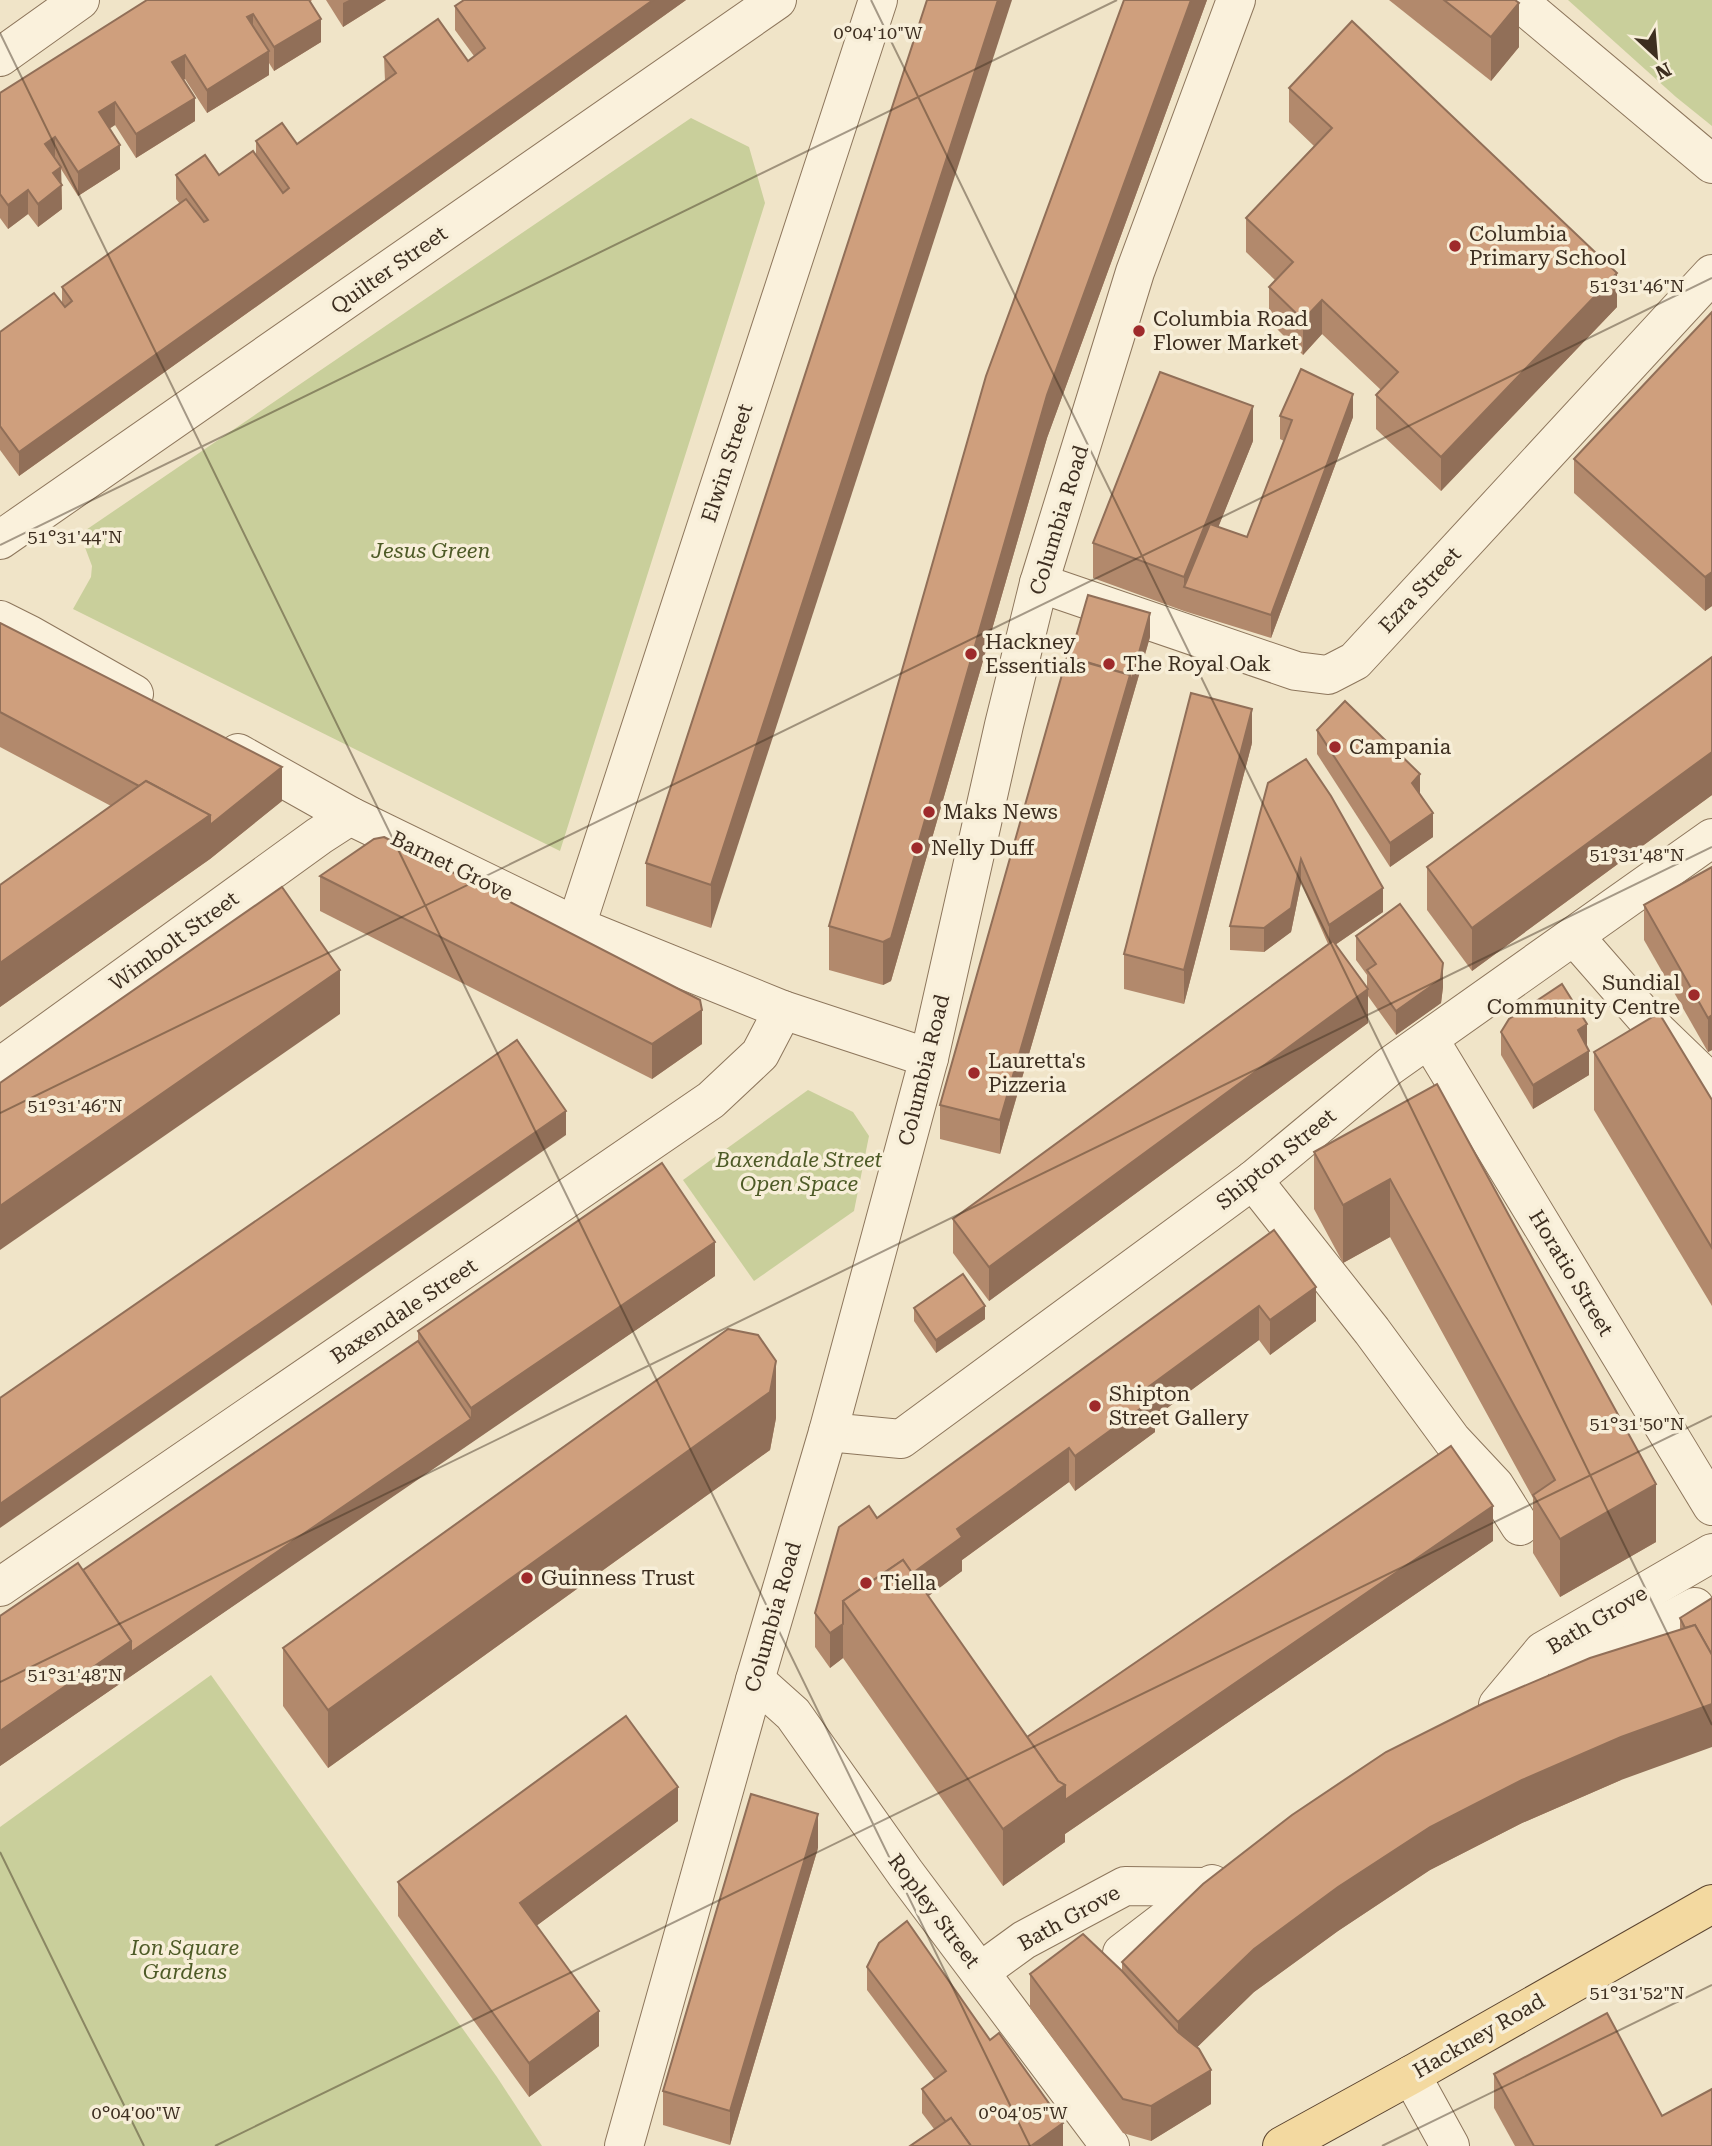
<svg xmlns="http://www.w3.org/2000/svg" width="1712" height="2146" font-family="'Roboto Serif',serif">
<rect width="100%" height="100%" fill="#f0e4c8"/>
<!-- green -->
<g fill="#c9cf9b">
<path d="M1568 0H1712V126L1676 97Z"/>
<path d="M691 118 749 147 765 203 560 851 73 609 91 577 92 566 80 534Z"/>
<path d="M808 1090 853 1112 869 1136 854 1211 754 1281 683 1180Z"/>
<path d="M211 1675 497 2077 542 2146H0V1827Z"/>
</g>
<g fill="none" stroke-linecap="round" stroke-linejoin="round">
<defs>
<g id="minor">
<path d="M1517 0 1712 164"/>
<path d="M0 57 80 0"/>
<path d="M0 540 777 0"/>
<path d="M1039 583 1296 671 1328 675 1355 661 1712 274"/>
<path d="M0 620 30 635 134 694"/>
<path d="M238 753 350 816 576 926 783 1010 929 1058"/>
<path d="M576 926 878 0"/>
<path d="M1574 936 1658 1032 1712 1084"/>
<path d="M1429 1039 1712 1506"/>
<path d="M0 1067 319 836 350 816"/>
<path d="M1253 1180 1372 1331 1452 1440 1495 1486 1520 1526"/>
<path d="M828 1432 901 1439 1253 1180 1390 1066 1712 838"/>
<path d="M0 1587 711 1100 760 1054 783 1010"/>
<path d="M1568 1675 1695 1607"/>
<path d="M755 1680 793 1714 906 1874 1110 2146"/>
<path d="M1498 1705 1543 1651 1712 1553"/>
<path d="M1122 1953 1212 1884"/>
<path d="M980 1972 1024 1940 1125 1886 1207 1887"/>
<path d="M1411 2075 1450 2146"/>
<path d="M624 2146 755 1680 828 1432 929 1058 1004 725 1039 583 1135 272 1236 0"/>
</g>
<path id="major" d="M1282 2146 1411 2075 1712 1904"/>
</defs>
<!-- minor casing -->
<use href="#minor" stroke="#8d765c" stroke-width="40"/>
<!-- major casing -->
<use href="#major" stroke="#5b4430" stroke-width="40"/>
<!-- minor -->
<use href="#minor" stroke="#faf1dc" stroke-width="38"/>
<!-- major -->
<use href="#major" stroke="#f3d9a0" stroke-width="38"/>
</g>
<!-- wall -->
<g fill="#b2896c">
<path d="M147 0H312L310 2 321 42 274 71 269 63V75L207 113 185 79 183 80 195 121 136 158 115 125 109 129 120 169 78 196 61 169 62 209 38 227 28 214 8 229 0 218V93Z"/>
<path d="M326 0H386L343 27Z"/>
<path d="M686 0 19 476 0 450V332L62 303V287L180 204 176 199V175H219L256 155V141L297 144 385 81 384 57 468 61 474 56 455 30V6Z"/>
<path d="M927 0 711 928 646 906V863Z"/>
<path d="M1124 0H1207L1047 438 891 981 883 985 829 970V926Z"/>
<path d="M1389 0H1515L1519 47 1491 81Z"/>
<path d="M1289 88 1617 307 1441 491 1376 429V395L1381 390 1322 334 1303 355 1269 321V287L1275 280 1246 252V218L1314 146 1289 122Z"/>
<path d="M1712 312V606L1705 611 1574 493V459Z"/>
<path d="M1280 416 1353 417 1271 638 1184 611 1093 578V543L1253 441 1218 527 1247 537 1284 441 1280 439Z"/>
<path d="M0 623 282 801 210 859 0 1007V885L111 806 0 747Z"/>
<path d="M1150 637 1000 1154 940 1139V1105L1070 657Z"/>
<path d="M1712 657V795L1472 971 1427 910V867Z"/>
<path d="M1317 730 1420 795 1433 837 1390 867 1317 754Z"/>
<path d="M1252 743 1184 1004 1124 989V954Z"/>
<path d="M1268 783 1383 912 1335 945 1367 987V975L1356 960V936L1443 987 1441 1003 1396 1035 1368 996V1023L989 1301 953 1253V1219L1328 944 1301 883 1291 932 1264 952 1230 950V926Z"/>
<path d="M1712 867V1050L1708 1052 1644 940V905Z"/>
<path d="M320 876 702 1044 652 1079 320 911Z"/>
<path d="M1501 1032 1587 1047 1589 1075 1533 1109 1501 1055Z"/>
<path d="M1594 1052 1712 1100V1306L1594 1110Z"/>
<path d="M1437 1084 1656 1542 1560 1597 1533 1553V1498L1390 1237 1343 1263 1314 1209V1152Z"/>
<path d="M1274 1230 1316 1321 1270 1355 1259 1340 1155 1417V1432L1075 1491 1069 1482 962 1560V1571L928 1596 1027 1737 1493 1541 1065 1834V1842L1003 1886 843 1658 830 1668 815 1647V1613L877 1518Z"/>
<path d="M715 1276 471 1442 0 1766V1616L83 1570 418 1341V1331Z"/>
<path d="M914 1308 985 1319 936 1353 914 1321Z"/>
<path d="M776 1418 770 1450 328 1768 283 1706V1648Z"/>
<path d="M1712 1598 1621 1780 1522 1823 1430 1870 1338 1931 1254 1992 1197 2047 1211 2104 1151 2141 1123 2133 1030 2008V1974L1122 1971V1962L1680 1630V1618Z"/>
<path d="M678 1821 536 1926 599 2046 529 2097 398 1916V1882Z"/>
<path d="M818 1848 730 2145 663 2125V2091Z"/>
<path d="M867 1967 1063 2146 934 2129 922 2113V2089L935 2080 867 1990Z"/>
<path d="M1494 2074 1662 2116 1712 2146H1515L1494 2108Z"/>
</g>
<!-- shaded-wall -->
<g fill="#916f58">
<path d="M349 0H386L343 27V3Z"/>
<path d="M653 0H686L19 476V452Z"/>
<path d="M998 0H1012L711 928V885Z"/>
<path d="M1191 0H1207L1047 438 891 981 883 985V942L1047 395Z"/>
<path d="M1519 3V47L1491 81V37Z"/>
<path d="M253 14V38L247 17Z"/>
<path d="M321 19V42L274 71V47Z"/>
<path d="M269 51V75L207 113V90Z"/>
<path d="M185 55V79L172 86V62Z"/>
<path d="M195 98V121L136 158V134Z"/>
<path d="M115 102V125L99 135V112Z"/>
<path d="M55 137V160L45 144Z"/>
<path d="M120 145V169L78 196V172Z"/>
<path d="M61 167 62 209 38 227V204L53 173Z"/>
<path d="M28 190V214L8 229V205Z"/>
<path d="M1617 273V307L1441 491V457Z"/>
<path d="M1322 300V334L1303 355V320Z"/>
<path d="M1353 394V417L1271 638V615Z"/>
<path d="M1253 406V441L1193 590 1184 587V611V577Z"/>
<path d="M1712 572V606L1705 611V577Z"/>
<path d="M1150 613V637L1000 1154V1120L1130 675Z"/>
<path d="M1252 709V743L1184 1004V970Z"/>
<path d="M1712 752V795L1472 971V928Z"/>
<path d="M282 767V801L210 859 0 1007V963L210 815Z"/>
<path d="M1420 774V798L1412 783Z"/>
<path d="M1433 813V837L1390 867V843Z"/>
<path d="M1301 859V883L1291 932 1264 952V928Z"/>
<path d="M1383 888V912L1329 949V925Z"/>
<path d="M1443 963V987L1441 1003 1396 1035V1011Z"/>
<path d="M340 970V1014L0 1250V1206Z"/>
<path d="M1368 989V1023L989 1301V1267Z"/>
<path d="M702 1010V1044L652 1079V1044Z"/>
<path d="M1712 1015V1050L1708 1052V1018Z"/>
<path d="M1587 1024V1047L1578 1030Z"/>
<path d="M1589 1051V1075L1533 1109V1085Z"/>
<path d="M566 1111V1135L0 1528V1504Z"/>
<path d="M1390 1179V1237L1343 1263V1205Z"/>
<path d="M715 1242V1276L0 1766V1731L131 1641 471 1419V1408Z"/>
<path d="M1316 1287V1321L1270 1355V1320Z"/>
<path d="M985 1306V1319L936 1353V1340Z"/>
<path d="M1259 1306V1340L1155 1417V1432L1075 1491V1456L1147 1388Z"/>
<path d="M776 1361V1418L770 1450 328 1768V1710Z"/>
<path d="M1069 1448V1482L962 1560V1571L870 1640 914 1572 957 1529Z"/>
<path d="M1656 1484V1542L1560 1597V1539Z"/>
<path d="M1493 1506V1541L1065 1834V1842L1003 1886V1829L1065 1785Z"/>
<path d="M843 1624V1658L830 1668V1633Z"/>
<path d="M1712 1704V1747L1621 1780 1522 1823 1430 1870 1338 1931 1254 1992 1178 2066V2022L1254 1949 1338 1887 1430 1827 1522 1780 1621 1737Z"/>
<path d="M678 1787V1821L520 1938V1903Z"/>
<path d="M818 1814V1848L730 2145V2111Z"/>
<path d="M599 2011V2046L529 2097V2063Z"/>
<path d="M1211 2070V2104L1151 2141V2106Z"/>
<path d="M1063 2123V2146H1031Z"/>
</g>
<!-- building -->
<g fill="#cf9f7d" stroke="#916f58" stroke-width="2">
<path d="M147 0H309L321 19 274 47 253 14 247 17 269 51 207 90 185 55 172 62 195 98 136 134 115 102 99 112 120 145 78 172 55 137 45 144 61 167 53 173 62 185 38 204 28 190 8 205 0 194V93Z"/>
<path d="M464 0H653L19 452 0 426V332L54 293 65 307 72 301 62 287 186 199 204 222 208 220 176 175 205 155 219 175 253 151 283 193 289 188 256 141 282 123 297 144 396 73 384 57 438 19 468 61 485 48 455 6Z"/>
<path d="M927 0H998L711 885 646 863Z"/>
<path d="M1124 0H1191L1047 395 891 938 883 942 829 926 986 376Z"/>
<path d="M1444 0H1515L1519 3 1491 37Z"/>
<path d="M1352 21 1617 273 1441 457 1376 395 1398 372 1322 300 1303 320 1269 287 1293 262 1246 218 1332 128 1289 88Z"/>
<path d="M1712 312V572L1705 577 1574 459Z"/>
<path d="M1301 369 1353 394 1271 615 1184 587 1210 524 1247 537 1292 420 1280 416Z"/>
<path d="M1160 372 1253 406 1184 577 1093 543Z"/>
<path d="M1088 595 1150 613 1130 685V675L1070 657Z"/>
<path d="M0 623 282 767 210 825V815L146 781 139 786 0 712Z"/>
<path d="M1067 657 1130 675 1000 1120 940 1105Z"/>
<path d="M1712 657V752L1472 928 1427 867Z"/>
<path d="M1191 693 1252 709 1184 970 1124 954Z"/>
<path d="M1345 701 1420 774 1412 783 1433 813 1390 843 1317 730Z"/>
<path d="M1306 759 1331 796 1383 888 1329 925 1301 859 1291 908 1264 928 1230 926 1268 783Z"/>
<path d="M146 781 210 815 0 963V885Z"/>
<path d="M384 837 700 1000 702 1010 652 1044 320 876 374 839Z"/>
<path d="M1712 867V1015L1708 1018 1644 905Z"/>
<path d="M282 887 340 970 0 1206V1083Z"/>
<path d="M1400 904 1443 963 1441 979 1396 1011 1367 970 1376 964 1356 936Z"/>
<path d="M1333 941 1368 989 989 1267 953 1219Z"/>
<path d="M1562 984 1587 1024 1578 1030 1589 1051 1533 1085 1501 1032 1509 1019Z"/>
<path d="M1659 1013 1712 1100V1248L1594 1052Z"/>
<path d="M517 1040 566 1111 0 1504V1398Z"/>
<path d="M1437 1084 1656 1484 1560 1539 1533 1495 1555 1480 1390 1179 1343 1205 1314 1152Z"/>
<path d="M662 1163 715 1242 471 1408 418 1331Z"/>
<path d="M1274 1230 1316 1287 1270 1320 1259 1306 1147 1388 1155 1398 1075 1456 1069 1448 957 1529 962 1537 914 1572 916 1574 914 1576 903 1560 843 1601V1624L830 1633 815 1613 839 1527 869 1506 877 1518Z"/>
<path d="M963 1274 985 1306 936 1340 914 1308Z"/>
<path d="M728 1329 758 1335 776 1361 770 1392 328 1710 283 1648Z"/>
<path d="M418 1341 471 1419 131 1652V1641L83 1570Z"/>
<path d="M1451 1446 1493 1506 1065 1800V1785L1058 1781 1027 1737Z"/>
<path d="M903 1560 1058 1781 1065 1785 1003 1829 843 1601Z"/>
<path d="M78 1563 131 1641 0 1731V1616Z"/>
<path d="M1712 1598V1655L1695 1625 1685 1628 1680 1618Z"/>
<path d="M1695 1625 1712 1655V1704L1621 1737 1522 1780 1430 1827 1338 1887 1254 1949 1178 2022 1122 1962 1203 1884 1292 1815 1386 1752 1484 1703 1590 1658Z"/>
<path d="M626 1716 678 1787 520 1903 599 2011 529 2063 398 1882Z"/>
<path d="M751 1794 818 1814 730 2111 663 2091Z"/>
<path d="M907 1921 990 2040 999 2033 1063 2123 1031 2146H971L951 2118 946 2122 922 2089 946 2071 867 1967 879 1943Z"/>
<path d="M1083 1934 1122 1971 1178 2032 1199 2049 1211 2070 1151 2106 1123 2099 1030 1974Z"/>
<path d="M1607 2013 1662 2116 1712 2089V2146H1534L1494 2074Z"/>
<path d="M951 2118 971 2146H910Z"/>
</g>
<!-- ticks -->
<path fill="none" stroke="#3d2e20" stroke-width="2" stroke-opacity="0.45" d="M871 0 1712 1725M0 33 1030 2146M0 545 1117 0M0 1113 1712 278M0 1682 1712 847M0 1852 144 2146M215 2146 1712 1416M1382 2146 1712 1985"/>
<!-- markers -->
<g fill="#9e2a2b" stroke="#f7eed8" stroke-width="2.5">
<circle cx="1455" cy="246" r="7"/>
<circle cx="1139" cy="331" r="7"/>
<circle cx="971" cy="654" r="7"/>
<circle cx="1109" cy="664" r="7"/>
<circle cx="1335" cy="747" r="7"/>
<circle cx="929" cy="812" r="7"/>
<circle cx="917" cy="848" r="7"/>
<circle cx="1694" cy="995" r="7"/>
<circle cx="974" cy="1073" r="7"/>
<circle cx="1095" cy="1406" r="7"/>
<circle cx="527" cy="1578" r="7"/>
<circle cx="866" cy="1583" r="7"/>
</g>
<g text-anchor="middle" stroke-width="7" stroke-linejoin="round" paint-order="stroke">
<!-- poi labels -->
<g font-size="21" fill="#3d2e20" stroke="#f7eed8" text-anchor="start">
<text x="1469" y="241">Columbia<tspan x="1469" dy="24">Primary School</tspan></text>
<text x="1153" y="326">Columbia Road<tspan x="1153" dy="24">Flower Market</tspan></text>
<text x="985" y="649">Hackney<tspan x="985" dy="24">Essentials</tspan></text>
<text x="1123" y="671">The Royal Oak</text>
<text x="1349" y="754">Campania</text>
<text x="943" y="819">Maks News</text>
<text x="931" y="855">Nelly Duff</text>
<text x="1680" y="990" text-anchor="end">Sundial<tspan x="1680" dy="24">Community Centre</tspan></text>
<text x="988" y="1068">Lauretta's<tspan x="988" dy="24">Pizzeria</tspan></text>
<text x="1109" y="1401">Shipton<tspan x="1109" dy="24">Street Gallery</tspan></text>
<text x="541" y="1585">Guinness Trust</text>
<text x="880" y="1590">Tiella</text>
</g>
<!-- street labels -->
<g font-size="21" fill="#3d2e20" stroke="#f7eed8">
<text transform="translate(389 270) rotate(-35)" y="7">Quilter Street</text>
<text transform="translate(727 463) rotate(-72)" y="7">Elwin Street</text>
<text transform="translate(1059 520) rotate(-73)" y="7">Columbia Road</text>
<text transform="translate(1420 590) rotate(-47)" y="7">Ezra Street</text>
<text transform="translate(452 866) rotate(26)" y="7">Barnet Grove</text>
<text transform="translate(174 941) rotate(-36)" y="7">Wimbolt Street</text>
<text transform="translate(924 1070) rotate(-76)" y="7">Columbia Road</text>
<text transform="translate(1276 1159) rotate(-39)" y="7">Shipton Street</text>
<text transform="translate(1571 1273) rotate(59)" y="7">Horatio Street</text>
<text transform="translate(404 1311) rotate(-34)" y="7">Baxendale Street</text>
<text transform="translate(773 1617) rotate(-74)" y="7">Columbia Road</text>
<text transform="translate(1597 1620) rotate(-31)" y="7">Bath Grove</text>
<text transform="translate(934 1911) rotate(53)" y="7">Ropley Street</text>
<text transform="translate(1069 1918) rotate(-29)" y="7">Bath Grove</text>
<text transform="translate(1479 2036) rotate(-30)" y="7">Hackney Road</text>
</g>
<!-- park labels -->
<g font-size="21" font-style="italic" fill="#4d5a26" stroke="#f7eed8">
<text x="431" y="558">Jesus Green</text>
<text x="799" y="1167">Baxendale Street<tspan x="799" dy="24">Open Space</tspan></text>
<text x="185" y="1955">Ion Square<tspan x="185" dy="24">Gardens</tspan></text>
</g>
</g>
<g font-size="18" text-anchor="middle" fill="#3d2e20" stroke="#f7eed8" stroke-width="7" stroke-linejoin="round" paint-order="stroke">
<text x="878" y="39">0°04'10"W</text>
<text x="1637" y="292">51°31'46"N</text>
<text x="75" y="543">51°31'44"N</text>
<text x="1637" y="861">51°31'48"N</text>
<text x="75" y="1112">51°31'46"N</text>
<text x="1637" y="1430">51°31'50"N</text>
<text x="75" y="1681">51°31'48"N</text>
<text x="1637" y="1999">51°31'52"N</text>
<text x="136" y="2119">0°04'00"W</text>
<text x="1023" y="2119">0°04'05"W</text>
</g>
<!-- north arrow -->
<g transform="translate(1656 56) rotate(154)" stroke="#f7eed8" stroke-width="5" paint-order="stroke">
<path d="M0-5L12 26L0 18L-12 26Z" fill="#3d2e20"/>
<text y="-10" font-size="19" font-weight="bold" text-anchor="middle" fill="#3d2e20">N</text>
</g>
</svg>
